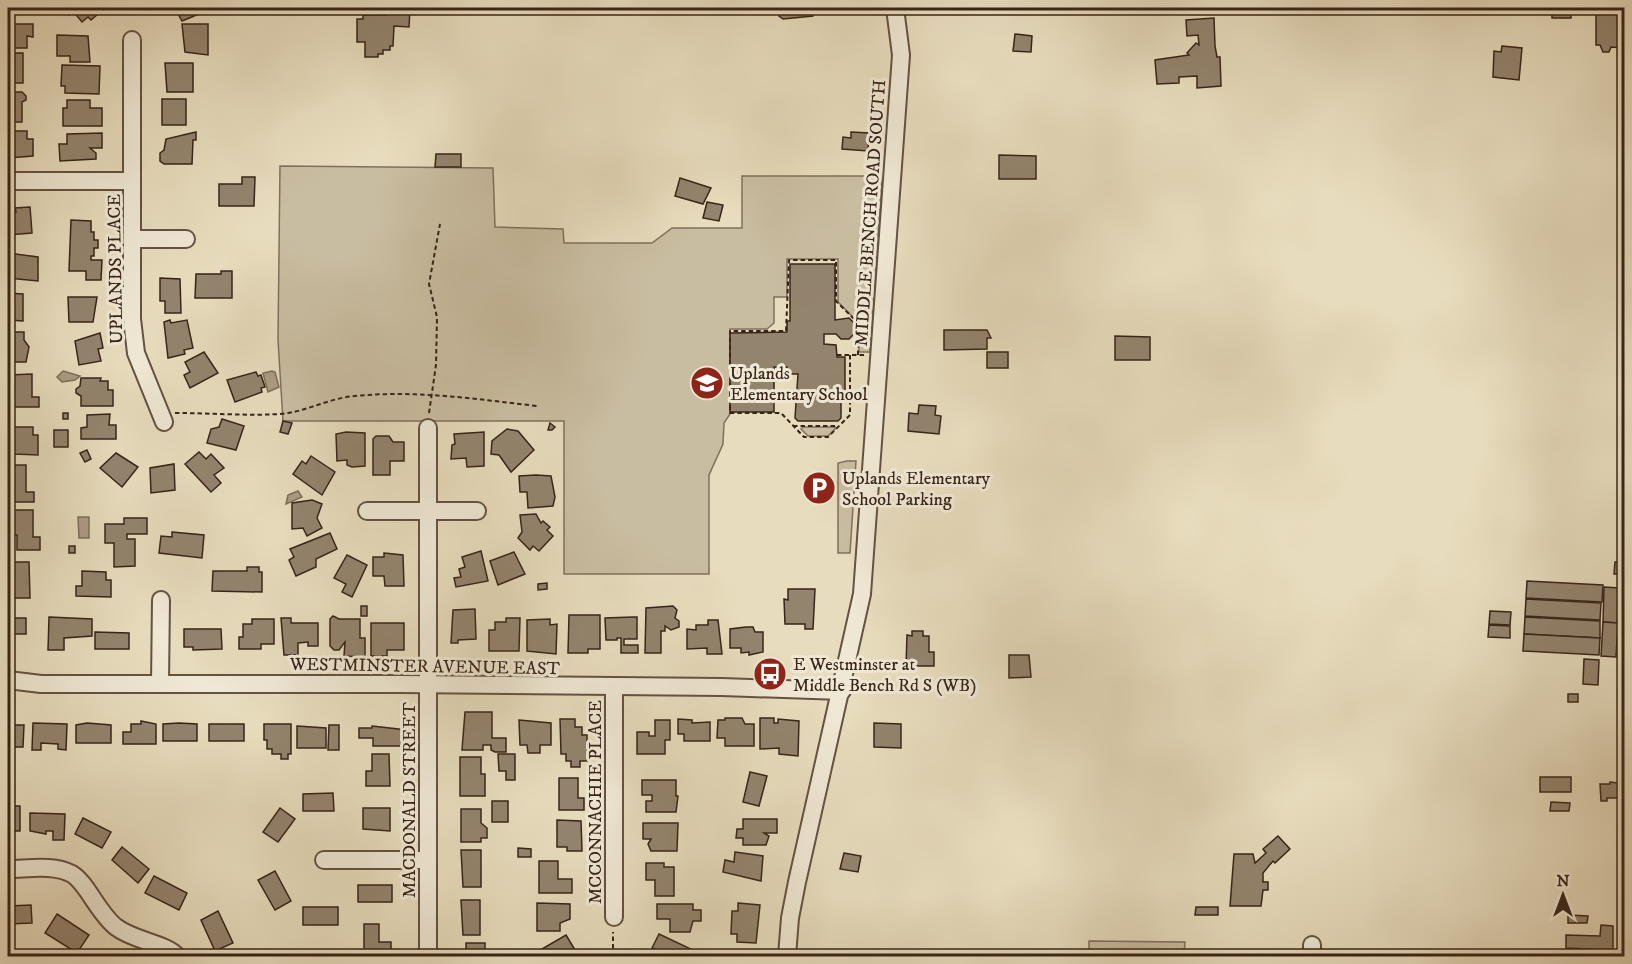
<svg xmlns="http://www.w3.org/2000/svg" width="1632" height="964" font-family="'IM FELL DW Pica',serif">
<rect width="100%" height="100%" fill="#e7dcbd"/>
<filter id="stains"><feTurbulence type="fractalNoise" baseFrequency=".00333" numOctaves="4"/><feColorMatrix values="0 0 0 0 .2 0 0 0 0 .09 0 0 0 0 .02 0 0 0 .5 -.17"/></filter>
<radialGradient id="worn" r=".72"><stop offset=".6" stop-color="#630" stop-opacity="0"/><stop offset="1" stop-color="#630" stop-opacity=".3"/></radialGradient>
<!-- green -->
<g fill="#c9bda1" stroke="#80705d" stroke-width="1.5">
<path d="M280 166 493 168 495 227 563 229 564 243H652L672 228H742V176H878L882 180 870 352H859V323L838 302V259H787V297H774V323L767 329H730V414L724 423 723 444 709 475V574H564V421H283L278 340Z"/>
<path d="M803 427H835V429L828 436H808L801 429Z"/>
<path d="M847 461H856L850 553H838V463Z"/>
<path d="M1089 941 1185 942 1184 956H1089Z"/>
</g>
<!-- water -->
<g fill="#ac9d85" stroke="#7e6d5a" stroke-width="1.5">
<path d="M63 371 80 376 75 380 62 382 57 377Z"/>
<path d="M272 371 275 372 279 387 268 392 263 373Z"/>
<path d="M298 491 302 497 286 504 288 495Z"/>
<path d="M78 517H89V538H79Z"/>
</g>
<!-- building -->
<g fill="#93846e" stroke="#382419" stroke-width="1.5">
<path d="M62 8H105L91 20 88 17 82 22 73 11 69 15Z"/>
<path d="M179 8H205L206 11 182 21 177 12Z"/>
<path d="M779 8H813V16L783 19 779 16Z"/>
<rect x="1552" y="8" width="19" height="10"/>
<path d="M386 9H410L409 27 394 26 393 46H390V50H383V54H378V57H365V42H357V19H363V15H386Z"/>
<path d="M1601 9 1621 12V16H1624V32H1621V35H1624V48L1611 47 1609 52H1603L1600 45H1596V12H1601Z"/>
<path d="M1214 18 1215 46 1217 57H1220L1221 86 1197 88V76L1179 77V83L1157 84 1155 60 1189 55 1187 53 1196 43 1199 45 1198 35 1187 36 1186 20Z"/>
<path d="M8 24H33V37L27 36V48H8Z"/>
<path d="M182 24H208V55L185 52Z"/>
<path d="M1015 34 1032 36 1031 52 1013 51Z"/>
<path d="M57 35 88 36 90 62H70V56H57Z"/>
<path d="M1502 46 1522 48 1519 80 1493 77 1494 51 1501 52Z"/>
<rect x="8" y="53" width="15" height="30"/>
<path d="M165 63H193V92H167Z"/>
<path d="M62 65 100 66 99 94 65 93V86H61Z"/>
<path d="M8 92H22L26 96V100L22 102V122H8Z"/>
<rect x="162" y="99" width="24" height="26"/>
<path d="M67 100H90V108H102V126H63V108H67Z"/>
<path d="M8 131H27V139H33V156L8 158Z"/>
<path d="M196 132V140H193L192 164H164L160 161V153L164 150 166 139Z"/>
<path d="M851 132 869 133 868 151 842 149 843 137 851 138Z"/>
<path d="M102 133V148H90L96 153V159L60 161 59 144H67V134Z"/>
<path d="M436 154H461V167H435Z"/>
<path d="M999 155 1036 156V179H999Z"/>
<path d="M242 177H255L254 206H219V184H242Z"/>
<path d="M680 178 711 188 703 204 675 196Z"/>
<path d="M707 202 723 205 719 221 703 218Z"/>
<path d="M30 207 32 233 8 235V213L16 212 15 208Z"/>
<path d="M71 220 91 221V232H94V240H98V248H94V256H91V260H102L101 280H86V271H69Z"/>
<path d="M8 253 38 257V281L8 278Z"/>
<path d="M790 264H835V320L849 318 855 324V333L849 339H841L836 334H824V344L836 345 837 357H845V390H841V418L838 421H798L795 418 798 374H787V367H774V412H730V333L787 332V321H790Z"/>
<path d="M221 271H232V298H195L196 274H221Z"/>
<path d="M160 278 180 279 181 313H165V301H160Z"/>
<path d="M8 293 23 294V321L8 320Z"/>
<path d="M68 297H97L93 322H69Z"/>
<path d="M170 320 171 323 187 320 193 348 184 350 185 354 168 358 164 322Z"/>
<path d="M944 330H987L991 338H987V349L944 350Z"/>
<path d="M8 332H24V340L29 347 26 362H8Z"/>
<path d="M100 333 103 348 98 349 101 361 79 365 75 341Z"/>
<path d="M1115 336 1150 337V360H1115Z"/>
<path d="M204 352 218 373 190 388 184 375 190 372 185 362Z"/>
<rect x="987" y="352" width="21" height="16"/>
<path d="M256 372 258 376 261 375 265 387 261 388 262 392 235 402 227 380Z"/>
<path d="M32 374V397H39V407H10L8 375Z"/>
<path d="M81 378H101L100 381H108V390H113V406H81V396L76 393V389L80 386Z"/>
<path d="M919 405 936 406 935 415 941 416 939 434 908 431 909 413 918 414Z"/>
<rect x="63" y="413" width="5" height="6"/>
<path d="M110 414 109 425H116V439H81V428L87 427V415Z"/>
<path d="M222 419 244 426 236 450 207 443 211 429 219 427Z"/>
<path d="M283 421 292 423 288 434 280 432Z"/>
<path d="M550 423 555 427 552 430H548Z"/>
<path d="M14 427H33V435H38V455L14 454Z"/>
<path d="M507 429 518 431 534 450 511 472 499 455 491 454 492 441Z"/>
<rect x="54" y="430" width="14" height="17"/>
<path d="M346 432 365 433V466L352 467 347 465V460L337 461 336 434Z"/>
<path d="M484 432V466L467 467 466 458 451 459 452 445 455 444 454 434Z"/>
<path d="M376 436H389L393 442H404V461H390V475H373V439Z"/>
<path d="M87 450 91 459 85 462 80 453Z"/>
<path d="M199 452 206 459 211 454 224 468 214 475 221 483 211 492 185 464Z"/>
<path d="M116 453 138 467 122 487 100 468Z"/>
<path d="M311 456 335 472 322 495 293 474 302 461 306 464Z"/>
<path d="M174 464 175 490 151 493 150 468Z"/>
<path d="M8 465H26V492H34V502H14V494H8Z"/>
<path d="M536 475 551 476 555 497 553 506 528 508 527 492H520L519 476Z"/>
<path d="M312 500 322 504 317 518 322 528 307 536 303 528 292 529V503Z"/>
<path d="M9 510H33V537H40V550H17V535H8Z"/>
<path d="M536 514 541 523 543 521 550 527 547 530 553 536 539 551 533 546 530 550 518 538 522 532 520 515Z"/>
<path d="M124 518H147V534H127V539H135V566L114 567V543H105V524H124Z"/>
<path d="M172 532 204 535 202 558 159 553 161 536 172 537Z"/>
<path d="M330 533 337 549 316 559V567L296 576 289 560 294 557 290 549Z"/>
<rect x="69" y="546" width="6" height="7"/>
<path d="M481 551 488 581 456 587 454 578 461 577 459 569 465 567 462 557Z"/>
<path d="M514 552 525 574 498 585 490 561Z"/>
<path d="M384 553 403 555 404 586H385L384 576H373V557H384Z"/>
<path d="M347 555 367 565 352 597 342 592 346 584 334 578Z"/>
<path d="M8 562H29L30 598H11Z"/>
<path d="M1615 562H1624V574H1614Z"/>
<path d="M247 567H259V572H262V592L212 591 213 571H247Z"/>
<path d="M82 571 106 572V580H111V597L76 596V586H82Z"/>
<path d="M1527 581 1603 585 1602 602 1526 598Z"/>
<path d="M547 583V589L538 590V584Z"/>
<rect x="1619" y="584" width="5" height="12"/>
<path d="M1604 587 1619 588 1617 623 1603 622Z"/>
<path d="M788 589H815L813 629H805V624H785L784 599 788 600Z"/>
<rect x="1619" y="598" width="5" height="12"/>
<path d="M1526 599 1601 603 1600 620 1525 616Z"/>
<rect x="361" y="606" width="6" height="10"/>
<path d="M673 606 677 610 675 618 679 621V627L671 630 665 626V631H661V653H645L646 608Z"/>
<path d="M475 609 476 639 458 640V643H451L453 610Z"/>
<path d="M1618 610 1624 611V623H1618Z"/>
<path d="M1490 611 1511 612 1510 625 1489 624Z"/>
<path d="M8 614H10V618H26V634H9L8 640Z"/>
<path d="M569 615H600V649H588V653H568Z"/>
<path d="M333 616 339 619H360V638H365V657L344 656 345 642 339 650H334L330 646V619Z"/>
<path d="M49 617 92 619V636L64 638V650H48Z"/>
<path d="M633 617H637V639H624V645H638V653H621V638H617V640H606L605 618Z"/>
<path d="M1525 617 1600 621V638L1524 634Z"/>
<path d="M281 618H291V623H318V646H308V642L298 643V655H284Z"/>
<path d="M506 618H520L519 651H489V630H495V622H506Z"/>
<path d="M252 619H274V644H261V649H239V637H243V624H252Z"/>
<path d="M550 619V625L557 624 556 654 527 651V620Z"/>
<path d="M708 620H718L722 654H707V648L687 649V629L696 630V625H708Z"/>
<path d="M1603 622 1618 623 1616 657 1601 656Z"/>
<path d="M371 623H404V650H387V656H371Z"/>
<path d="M1489 625 1510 626V638L1488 637Z"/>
<path d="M746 627H753L755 632H763V652L749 655V652L741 653V648H730V629Z"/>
<path d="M184 629H221L222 649 193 650V647H184Z"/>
<path d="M912 631H923V636H929V652H934V666H906L907 635 912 636Z"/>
<path d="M95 632 129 633V649H95Z"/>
<path d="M1524 634 1600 638 1599 655 1523 651Z"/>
<path d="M1009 655H1029L1031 677 1009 678Z"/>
<path d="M1584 659 1599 660 1598 685 1583 684Z"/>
<rect x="1568" y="694" width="10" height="8"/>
<path d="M465 712H492V738H506V752H495L491 750V745H483V750H462Z"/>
<path d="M725 718H742L745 724H754V746H725V738H717L718 720H725Z"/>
<path d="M760 718H774V723H778V719L799 721 798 756 779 754V748L760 749Z"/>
<path d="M560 719H575V727H582V735H587V761H580V767H571V761H566V754H561Z"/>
<path d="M678 719 692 720V723L710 722V741H684V734H678Z"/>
<path d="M519 720 551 723V745H540V753H528L527 745H520Z"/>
<path d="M655 720H670V740H665V754H637V732H649V736H655Z"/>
<path d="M141 721 156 724V744H123V732H131V724H141Z"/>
<path d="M33 723 67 724 66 750 58 749V744L41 743V750H32Z"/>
<path d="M87 723 111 725V743H76V725Z"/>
<path d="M179 723 197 724V741H163V724Z"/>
<path d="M874 723 901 724V748L874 747Z"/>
<rect x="209" y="724" width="35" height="17"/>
<path d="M264 724H291V754H288V759H281V754H272V749H267V740H264Z"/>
<path d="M11 725H24L23 747H8V727Z"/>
<path d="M329 725H339V750H328Z"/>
<path d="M297 726 326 728V748H297Z"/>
<path d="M372 726 407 730V746H373V738H359V728H372Z"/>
<path d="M372 754H389L390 786H366V771H372Z"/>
<path d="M498 754H515V780H506V771H499Z"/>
<path d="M460 757H481V774H485V796H460Z"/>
<path d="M750 772 767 776 759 806 743 802Z"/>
<rect x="1540" y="777" width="31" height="15"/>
<path d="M559 778H578V798H584V810H559Z"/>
<path d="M642 780H676V796H678L676 812H646V801H652V795H642Z"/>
<path d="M1610 782 1624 784V798H1607V801H1601L1600 784H1610Z"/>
<path d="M333 793 334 811H303V794Z"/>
<rect x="492" y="801" width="16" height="21"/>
<path d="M1551 802 1570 803 1569 811H1550Z"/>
<rect x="8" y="806" width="12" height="25"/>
<path d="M280 808 295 819 278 842 263 832Z"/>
<path d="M363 808H390V831L363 829Z"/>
<path d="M461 809H481V823L487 828V838H481V842H461Z"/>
<path d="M30 813 65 814 64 840H53V831H46V834L30 831Z"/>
<path d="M83 818 111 832 102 848 75 834Z"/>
<path d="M743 819H777V833H764L769 836 766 845H743V838H736L737 829H743Z"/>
<path d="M557 820 581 821 582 851H567V847H557Z"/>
<path d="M643 823H678L677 851H651L648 844 651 839H643Z"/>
<path d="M1278 836 1290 849 1275 863 1273 861 1263 873V882H1268V890H1263L1261 906H1230L1234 854H1253L1255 863 1266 853 1263 849Z"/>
<path d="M122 847 149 869 138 883 112 860Z"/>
<path d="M518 848 531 849V857H518Z"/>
<path d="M461 850H481V887H463Z"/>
<path d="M735 852 763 856 761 881 723 872 725 860 734 862Z"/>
<path d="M844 853 861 856 858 872 840 869Z"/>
<path d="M539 861H558V879H572V893H539Z"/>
<path d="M646 863H664V867H674V896H655V880H646Z"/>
<path d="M275 871 291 901 275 910 258 880Z"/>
<path d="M154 876 187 893 179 910 145 893Z"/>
<rect x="358" y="885" width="34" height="17"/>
<path d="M461 900H480V935H463Z"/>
<path d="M537 903 570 904V919L560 923V931H537Z"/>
<path d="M738 903 760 905 756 943 737 942V934H731L732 911H738Z"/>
<path d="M657 904H693V910H701V921H693L690 932H670V919H657Z"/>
<path d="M31 905 32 923 8 924V906Z"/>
<rect x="303" y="907" width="35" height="18"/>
<path d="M1196 907H1218V915H1195Z"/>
<path d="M218 911 233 943 215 951 201 920Z"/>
<path d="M57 914 89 935 77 953 45 933Z"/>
<path d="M1568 915 1588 916 1587 923H1568Z"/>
<path d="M364 924H379V942H391V953H364Z"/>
<path d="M1601 925 1613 926V950L1566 948V935L1600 936Z"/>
<path d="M659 934 693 950 690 956H664L666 954 652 948Z"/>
<path d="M566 935 575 950 567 954 568 956H537L535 953Z"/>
<rect x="466" y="943" width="19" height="13"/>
<rect x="718" y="953" width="39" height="3"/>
</g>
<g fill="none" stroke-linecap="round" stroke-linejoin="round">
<defs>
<g id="minor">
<path d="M132 40V319L136 353 164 422"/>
<path d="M8 181H132"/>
<path d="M132 239H186"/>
<path d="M428 428V956"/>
<path d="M367 511H477"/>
<path d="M8 680 41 684H400L722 687 842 691"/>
<path d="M160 684 161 600"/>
<path d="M324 860H428"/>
<path d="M8 869C27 869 54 864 72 874 87 883 98 913 116 927 134 941 165 943 177 956"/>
<path d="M614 917V687"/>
<path d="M787 956 790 918 797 882 862 594 901 55 895 8"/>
<path d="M1312 956V945"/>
</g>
</defs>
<!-- minor casing -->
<use href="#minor" stroke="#645242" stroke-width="20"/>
<!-- path -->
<g stroke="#382419" stroke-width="2" stroke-dasharray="4.5 3" stroke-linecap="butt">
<path d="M837 355H865"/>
<path d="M850 355V415L828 437H804L781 413H730V331H786L789 260H836V301L858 323V355"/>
<path d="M175 413C210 413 245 416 280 414 306 412 329 398 355 396 416 390 476 399 537 406"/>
<path d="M429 413 436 365 437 317 429 284 440 224"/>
<path d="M793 426H838"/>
<path d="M613 956V932"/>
</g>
<!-- minor -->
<use href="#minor" stroke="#efe8d4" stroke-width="16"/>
</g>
<!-- icons -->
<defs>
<symbol id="school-disc" viewBox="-11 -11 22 22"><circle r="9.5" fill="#8f2418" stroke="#efe8d4"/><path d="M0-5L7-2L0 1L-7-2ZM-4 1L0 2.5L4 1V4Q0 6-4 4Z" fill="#fff"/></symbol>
<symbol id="parking-disc" viewBox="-11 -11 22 22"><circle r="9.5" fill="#8f2418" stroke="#efe8d4"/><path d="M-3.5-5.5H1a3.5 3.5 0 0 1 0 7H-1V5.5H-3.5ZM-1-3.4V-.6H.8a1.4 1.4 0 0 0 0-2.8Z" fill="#fff"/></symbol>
<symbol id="bus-disc" viewBox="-11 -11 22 22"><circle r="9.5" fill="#8f2418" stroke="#efe8d4"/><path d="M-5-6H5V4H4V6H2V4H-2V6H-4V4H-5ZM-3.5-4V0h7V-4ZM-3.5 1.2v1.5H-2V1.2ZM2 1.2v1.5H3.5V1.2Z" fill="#fff"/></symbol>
</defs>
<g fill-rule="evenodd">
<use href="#school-disc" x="688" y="364" width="38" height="38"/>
<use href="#parking-disc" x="800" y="469" width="38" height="38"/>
<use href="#bus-disc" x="751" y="655" width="38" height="38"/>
</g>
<g text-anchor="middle" stroke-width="6" stroke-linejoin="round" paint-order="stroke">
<!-- street labels -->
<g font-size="18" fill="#382419" stroke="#efe8d4">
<text transform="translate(870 213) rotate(-86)" y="6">MIDDLE BENCH ROAD SOUTH</text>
<text transform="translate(115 269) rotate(-91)" y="6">UPLANDS PLACE</text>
<text transform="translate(425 666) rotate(1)" y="6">WESTMINSTER AVENUE EAST</text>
<text transform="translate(409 800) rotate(-90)" y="6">MACDONALD STREET</text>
<text transform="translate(595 802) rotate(-90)" y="6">MCCONNACHIE PLACE</text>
</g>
<!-- poi labels -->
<g font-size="18" fill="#382419" stroke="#efe8d4" text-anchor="start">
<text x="730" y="379">Uplands<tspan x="730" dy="21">Elementary School</tspan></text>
<text x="842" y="484">Uplands Elementary<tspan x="842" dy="21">School Parking</tspan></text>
<text x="793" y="670">E Westminster at<tspan x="793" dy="21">Middle Bench Rd S (WB)</tspan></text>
</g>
</g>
<!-- margin -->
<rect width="1632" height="964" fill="none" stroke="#e7dcbd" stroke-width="30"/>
<rect x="9" y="9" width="1614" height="946" fill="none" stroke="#382419" stroke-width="3"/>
<rect x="15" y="15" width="1602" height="934" fill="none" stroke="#382419" stroke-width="1.5"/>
<!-- north arrow -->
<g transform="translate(1563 895)" stroke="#efe8d4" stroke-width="4.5" paint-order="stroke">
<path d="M0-4.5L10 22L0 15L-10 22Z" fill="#382419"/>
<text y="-9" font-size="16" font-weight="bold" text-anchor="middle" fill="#382419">N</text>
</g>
<rect width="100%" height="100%" filter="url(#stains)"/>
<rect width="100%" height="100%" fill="url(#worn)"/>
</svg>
